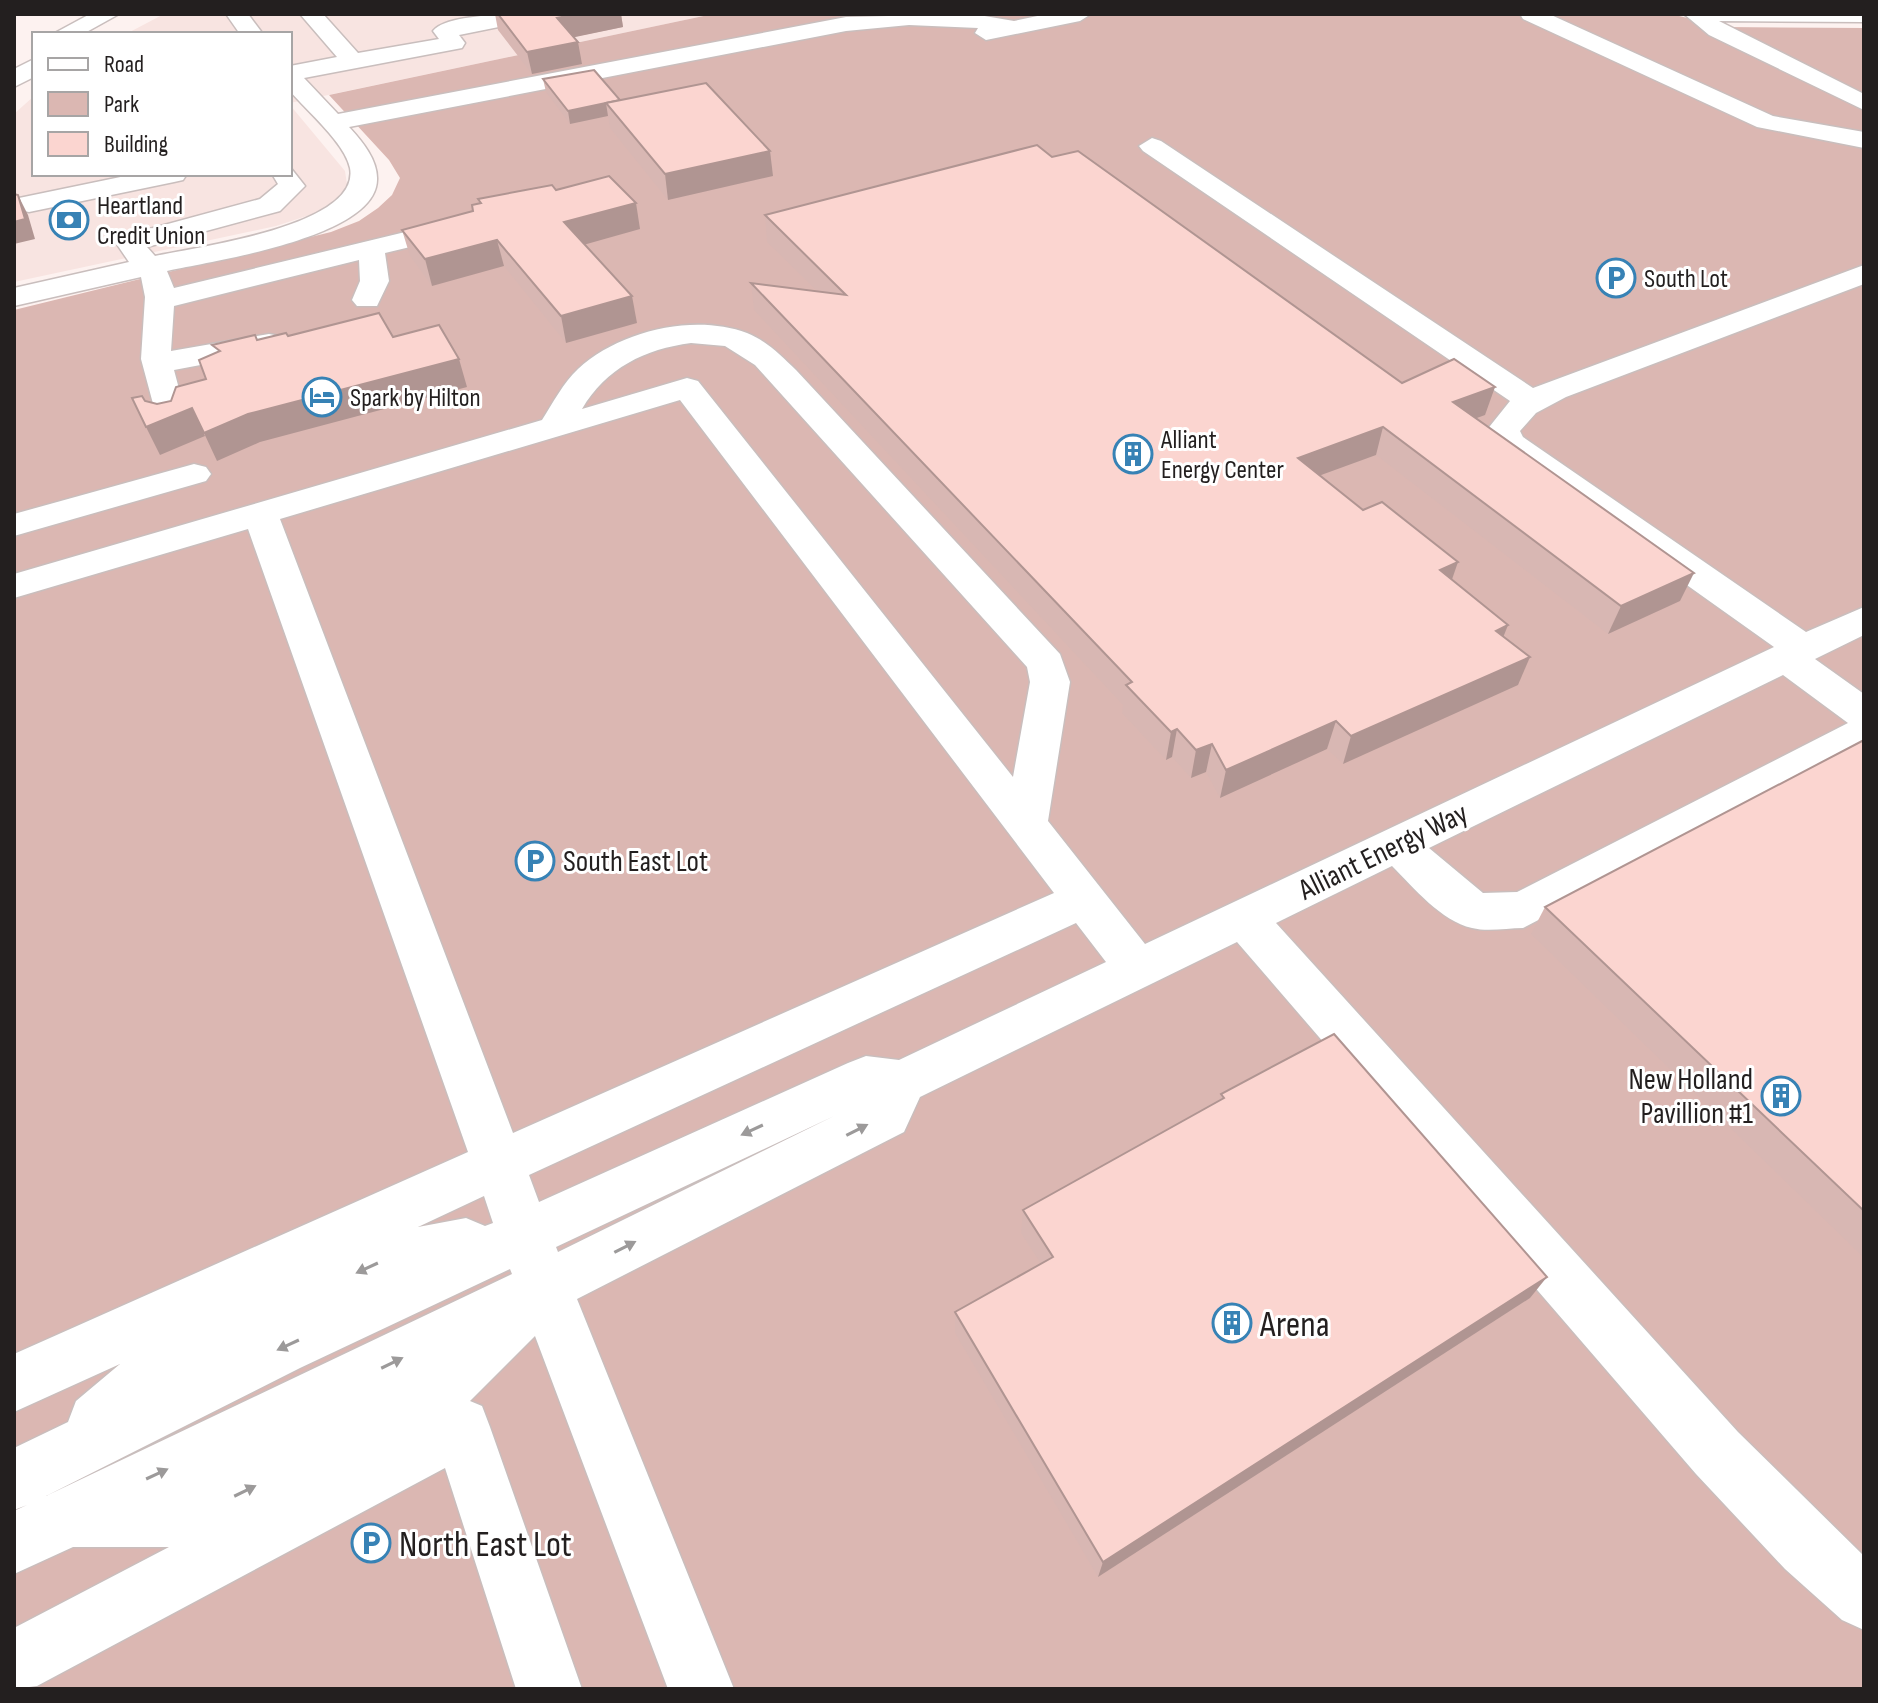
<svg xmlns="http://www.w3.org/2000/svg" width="1878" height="1703" font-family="'Sofia Sans Condensed',sans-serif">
<rect width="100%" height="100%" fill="#fdf2f0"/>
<!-- built -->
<g fill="#f8e4e1">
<path d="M164 14H713L290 103V34H126Z"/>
<path d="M34 96V174H290V105L345 171 348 191 319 212 276 226 14 282V114Z"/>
</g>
<!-- green -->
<path fill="#dbb7b2" d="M713 14H1671L1724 27 1864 28V1689H14V310L331 232 359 221 378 208 392 195 400 178 389 160 329 95Z"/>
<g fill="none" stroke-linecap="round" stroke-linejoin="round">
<defs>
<g id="minor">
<path d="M226 14H248L263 34H240Z"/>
<path d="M300 14H323L358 53 439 39 433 31C447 13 519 14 542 14L539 19 459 35 465 43 462 48 304 78 338 114 846 17 973 14 1014 21 1047 14H1091L1080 21 986 40 975 33 978 28 909 25 846 31 349 127C362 141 378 160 377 180 376 238 211 261 167 271L174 288 463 218 473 220 477 226 473 232 385 253 389 281 377 306H357L352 300 360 281 359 260 174 306 171 351 269 334 280 336 284 343 280 350 269 352 174 370 187 419 183 426 171 429 159 426 141 359 145 297 141 277 14 306V288L129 262 116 243 120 237 260 199 278 184 272 174H290V167L305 186 280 211 147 247 155 256C197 247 361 226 350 168 345 143 307 111 290 91V66L337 57Z"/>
<path d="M1520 14H1549L1773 116 1864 132V148L1757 127 1523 19Z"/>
<path d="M1684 14H1864V22L1719 21 1864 94V110L1709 35Z"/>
<path d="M1152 138 1161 141 1533 388 1864 265V284L1566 397 1536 413 1520 431 1523 437 1806 632 1864 607V635L1815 659 1864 694V750L1523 928C1507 928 1488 932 1472 928 1441 921 1414 888 1392 866L1276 923 1738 1432 1864 1556V1630L1842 1620 1785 1569 1696 1474 1237 942 920 1097 904 1132 577 1299 734 1689H668L535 1336 470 1401 482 1406 490 1427 582 1689H516L445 1468 37 1686 14 1689V1628L169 1547H73L14 1574V1511L27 1505 14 1510V1448L68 1422 76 1401 120 1364 14 1412V1354L468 1152 248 529 14 598V574L542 420C553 403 563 383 578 369 619 331 694 313 747 333 767 341 781 356 796 370L1060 654 1070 682 1048 821 1145 944 1774 647 1497 450 1486 431 1510 401 1143 151 1139 146ZM691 343 725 346 755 365 1027 667 1030 682 1013 777 698 381 687 378 582 409C606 368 645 349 691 343ZM680 400 1054 893 513 1133 280 519ZM1783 675 1848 723 1517 892 1483 893 1429 848ZM1076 923 1106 962 899 1060 866 1056 848 1063 539 1202 529 1175ZM834 1116 558 1252 556 1247ZM484 1196 493 1223 485 1226 466 1218 418 1227ZM510 1269 512 1274 46 1496 300 1368Z"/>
<path d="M135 174H187L183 180 174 182 29 212 19 210 15 204 19 198Z"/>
<path d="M194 464 206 467 211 474 206 481 14 536V514Z"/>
</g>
<g id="highway">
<path d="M90 14H119L83 34H53Z"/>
<path d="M34 59V77L14 87V69Z"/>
</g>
</defs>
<!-- minor casing -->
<use href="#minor" stroke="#c9bebd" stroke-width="3"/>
<!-- highway casing -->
<use href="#highway" stroke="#c9bebd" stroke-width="3"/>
<!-- minor -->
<use href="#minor" fill="#fff" fill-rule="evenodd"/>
<!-- highway -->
<use href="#highway" fill="#fff" fill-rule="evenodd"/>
</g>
<!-- wall -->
<g fill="#d8b7b3">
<path d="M495 14H621L623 27 573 37 582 64 532 74 498 30Z"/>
<path d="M543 79 620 100 770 151 773 176 668 200 610 128 608 116 570 124 546 92Z"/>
<path d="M1052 157 1402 383 1485 415 1475 418 1680 601 1608 634 1376 455 1320 475 1508 625 1503 636 1518 685 1343 764 1327 749 1220 798 1206 772 1191 778 1172 757 1166 760 1122 713 1123 705 754 310 751 283 817 291 767 242 765 215Z"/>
<path d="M556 190 636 203 640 229 584 244 637 323 566 343 504 266 432 286 410 256 402 230 473 211 479 204 478 199Z"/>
<path d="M1864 740V1258L1531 934 1545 907Z"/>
<path d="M1221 1094 1530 1298 1098 1577 955 1333V1312L1041 1264 1021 1233 1023 1210 1219 1101Z"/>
</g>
<!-- shaded-wall -->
<g fill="#b09592">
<path d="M577 14H621L623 27 561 40 557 18Z"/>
<path d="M578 42 582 64 532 74 527 52Z"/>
<path d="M606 103 608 116 570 124 568 111Z"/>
<path d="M770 151 773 176 668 200 665 174Z"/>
<path d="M18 195 28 215 35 239 14 244V222Z"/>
<path d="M636 203 640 229 569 249 564 222Z"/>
<path d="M497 240 504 266 432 286 425 259Z"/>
<path d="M632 296 637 323 566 343 561 316Z"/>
<path d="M459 359 467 387 260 442 217 461 204 433 248 414Z"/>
<path d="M1495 387 1485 415 1444 430 1453 402Z"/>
<path d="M192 408 205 436 160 455 146 427Z"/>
<path d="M1383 427 1376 455 1291 486 1298 458Z"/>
<path d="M1458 562 1448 591 1440 570Z"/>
<path d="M1694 573 1680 601 1608 634 1621 606Z"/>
<path d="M1508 625 1497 653 1496 631Z"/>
<path d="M1530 657 1518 685 1343 764 1351 736Z"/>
<path d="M1336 721 1327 749 1220 798 1226 770Z"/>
<path d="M1177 729 1172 757 1166 760 1171 732Z"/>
<path d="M1212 744 1206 772 1191 778 1196 750Z"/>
<path d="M1547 1277 1530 1298 1098 1577 1103 1562Z"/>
</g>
<!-- building -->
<g fill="#fbd5d0" stroke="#b09592" stroke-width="2">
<path d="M498 14H577L557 18 578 42 527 52Z"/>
<path d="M594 70 620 100 568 111 543 79Z"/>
<path d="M706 83 770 151 665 174 606 103Z"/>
<path d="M1037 145 1052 157 1078 151 1402 383 1454 359 1495 387 1453 402 1694 573 1621 606 1383 427 1298 458 1363 510 1382 502 1458 562 1440 570 1508 625 1496 631 1530 657 1351 736 1336 721 1226 770 1212 744 1196 750 1177 729 1171 732 1126 685 1132 682 751 283 846 295 765 215Z"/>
<path d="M609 176 636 203 564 222 632 296 561 316 497 240 425 259 402 230 473 211 472 205 481 203 478 199 552 185 556 190Z"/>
<path d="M14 194 18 195 25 219 14 222Z"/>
<path d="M379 313 393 337 439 325 459 359 248 414 204 433 192 408 146 427 132 398 142 396 145 401 157 404 171 401 176 387 206 379 199 360 220 351 212 345 255 335 257 340 286 333 288 336Z"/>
<path d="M1864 740V1211L1545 907Z"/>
<path d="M1334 1034 1547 1277 1103 1562 955 1312 1053 1257 1023 1210 1224 1098 1221 1094Z"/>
</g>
<!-- one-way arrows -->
<defs><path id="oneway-solid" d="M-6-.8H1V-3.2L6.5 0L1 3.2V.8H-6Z" transform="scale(2)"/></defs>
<g fill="#9c9a9a">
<use href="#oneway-solid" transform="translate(752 1130) rotate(155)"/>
<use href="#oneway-solid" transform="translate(857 1130) rotate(-27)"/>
<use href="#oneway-solid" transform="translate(625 1247) rotate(-27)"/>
<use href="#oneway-solid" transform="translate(367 1268) rotate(155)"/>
<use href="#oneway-solid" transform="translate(288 1345) rotate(155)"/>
<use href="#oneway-solid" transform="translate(392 1363) rotate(-26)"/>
<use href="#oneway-solid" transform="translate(157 1474) rotate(-25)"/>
<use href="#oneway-solid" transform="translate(245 1491) rotate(-26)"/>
</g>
<!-- icons -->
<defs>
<symbol id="bank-ring" viewBox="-11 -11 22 22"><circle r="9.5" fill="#fff" stroke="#3782b5" stroke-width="1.5"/><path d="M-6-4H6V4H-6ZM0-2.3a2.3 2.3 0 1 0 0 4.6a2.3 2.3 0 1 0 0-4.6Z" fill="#3782b5"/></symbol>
<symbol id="parking-ring" viewBox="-11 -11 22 22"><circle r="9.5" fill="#fff" stroke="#3782b5" stroke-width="1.5"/><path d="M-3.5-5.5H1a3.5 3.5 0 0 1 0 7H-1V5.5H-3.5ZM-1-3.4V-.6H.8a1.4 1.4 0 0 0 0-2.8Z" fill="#3782b5"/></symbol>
<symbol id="hotel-ring" viewBox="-11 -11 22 22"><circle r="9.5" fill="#fff" stroke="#3782b5" stroke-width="1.5"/><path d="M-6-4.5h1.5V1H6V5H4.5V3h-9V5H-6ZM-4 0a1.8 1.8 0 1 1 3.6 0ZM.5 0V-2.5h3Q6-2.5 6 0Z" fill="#3782b5"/></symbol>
<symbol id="building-ring" viewBox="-11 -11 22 22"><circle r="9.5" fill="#fff" stroke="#3782b5" stroke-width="1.5"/><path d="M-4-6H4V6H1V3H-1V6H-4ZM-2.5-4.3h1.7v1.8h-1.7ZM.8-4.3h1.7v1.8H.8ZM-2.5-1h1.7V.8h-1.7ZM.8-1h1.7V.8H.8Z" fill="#3782b5"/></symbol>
</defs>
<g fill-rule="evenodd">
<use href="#bank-ring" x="47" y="198" width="44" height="44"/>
<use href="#parking-ring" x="1594" y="256" width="44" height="44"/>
<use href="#hotel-ring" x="300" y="375" width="44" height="44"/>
<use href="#building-ring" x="1111" y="432" width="44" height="44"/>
<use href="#parking-ring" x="513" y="839" width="44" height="44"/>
<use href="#building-ring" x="1759" y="1074" width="44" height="44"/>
<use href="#building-ring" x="1210" y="1301" width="44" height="44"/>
<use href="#parking-ring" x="349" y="1521" width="44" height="44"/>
</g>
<g text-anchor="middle" stroke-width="6" stroke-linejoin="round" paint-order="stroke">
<!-- far-poi labels -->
<g font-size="26" fill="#231f1f" stroke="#fff" text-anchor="start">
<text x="97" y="214">Heartland<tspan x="97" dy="30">Credit Union</tspan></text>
<text x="1644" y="287">South Lot</text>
<text x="350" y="406">Spark by Hilton</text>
<text x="1161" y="448">Alliant<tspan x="1161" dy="30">Energy Center</tspan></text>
</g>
<!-- street labels -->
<g font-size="30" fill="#231f1f" stroke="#fff">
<text transform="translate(1383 851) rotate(-26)" y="10">Alliant Energy Way</text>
</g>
<!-- poi labels -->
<g font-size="30" fill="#231f1f" stroke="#fff" text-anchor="start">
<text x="563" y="871">South East Lot</text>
<text x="1753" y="1089" text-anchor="end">New Holland<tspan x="1753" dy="34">Pavillion #1</tspan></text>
</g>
<!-- near-poi labels -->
<g font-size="36" fill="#231f1f" stroke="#fff" text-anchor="start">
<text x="1260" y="1336">Arena</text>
<text x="399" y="1556">North East Lot</text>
</g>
</g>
<!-- border -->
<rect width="1878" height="1703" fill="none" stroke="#231f1f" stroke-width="32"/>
<!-- legend -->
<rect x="32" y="32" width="260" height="144" fill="#ffffff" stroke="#a7a5a5" stroke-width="2"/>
<rect x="48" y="58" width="40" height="12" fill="#ffffff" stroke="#a7a5a5" stroke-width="2"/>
<text x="104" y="72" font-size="24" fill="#231f1f">Road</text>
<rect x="48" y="92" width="40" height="24" fill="#dbb7b2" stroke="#a7a5a5" stroke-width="2"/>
<text x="104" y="112" font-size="24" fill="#231f1f">Park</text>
<rect x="48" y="132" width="40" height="24" fill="#fbd5d0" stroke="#a7a5a5" stroke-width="2"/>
<text x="104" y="152" font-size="24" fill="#231f1f">Building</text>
</svg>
